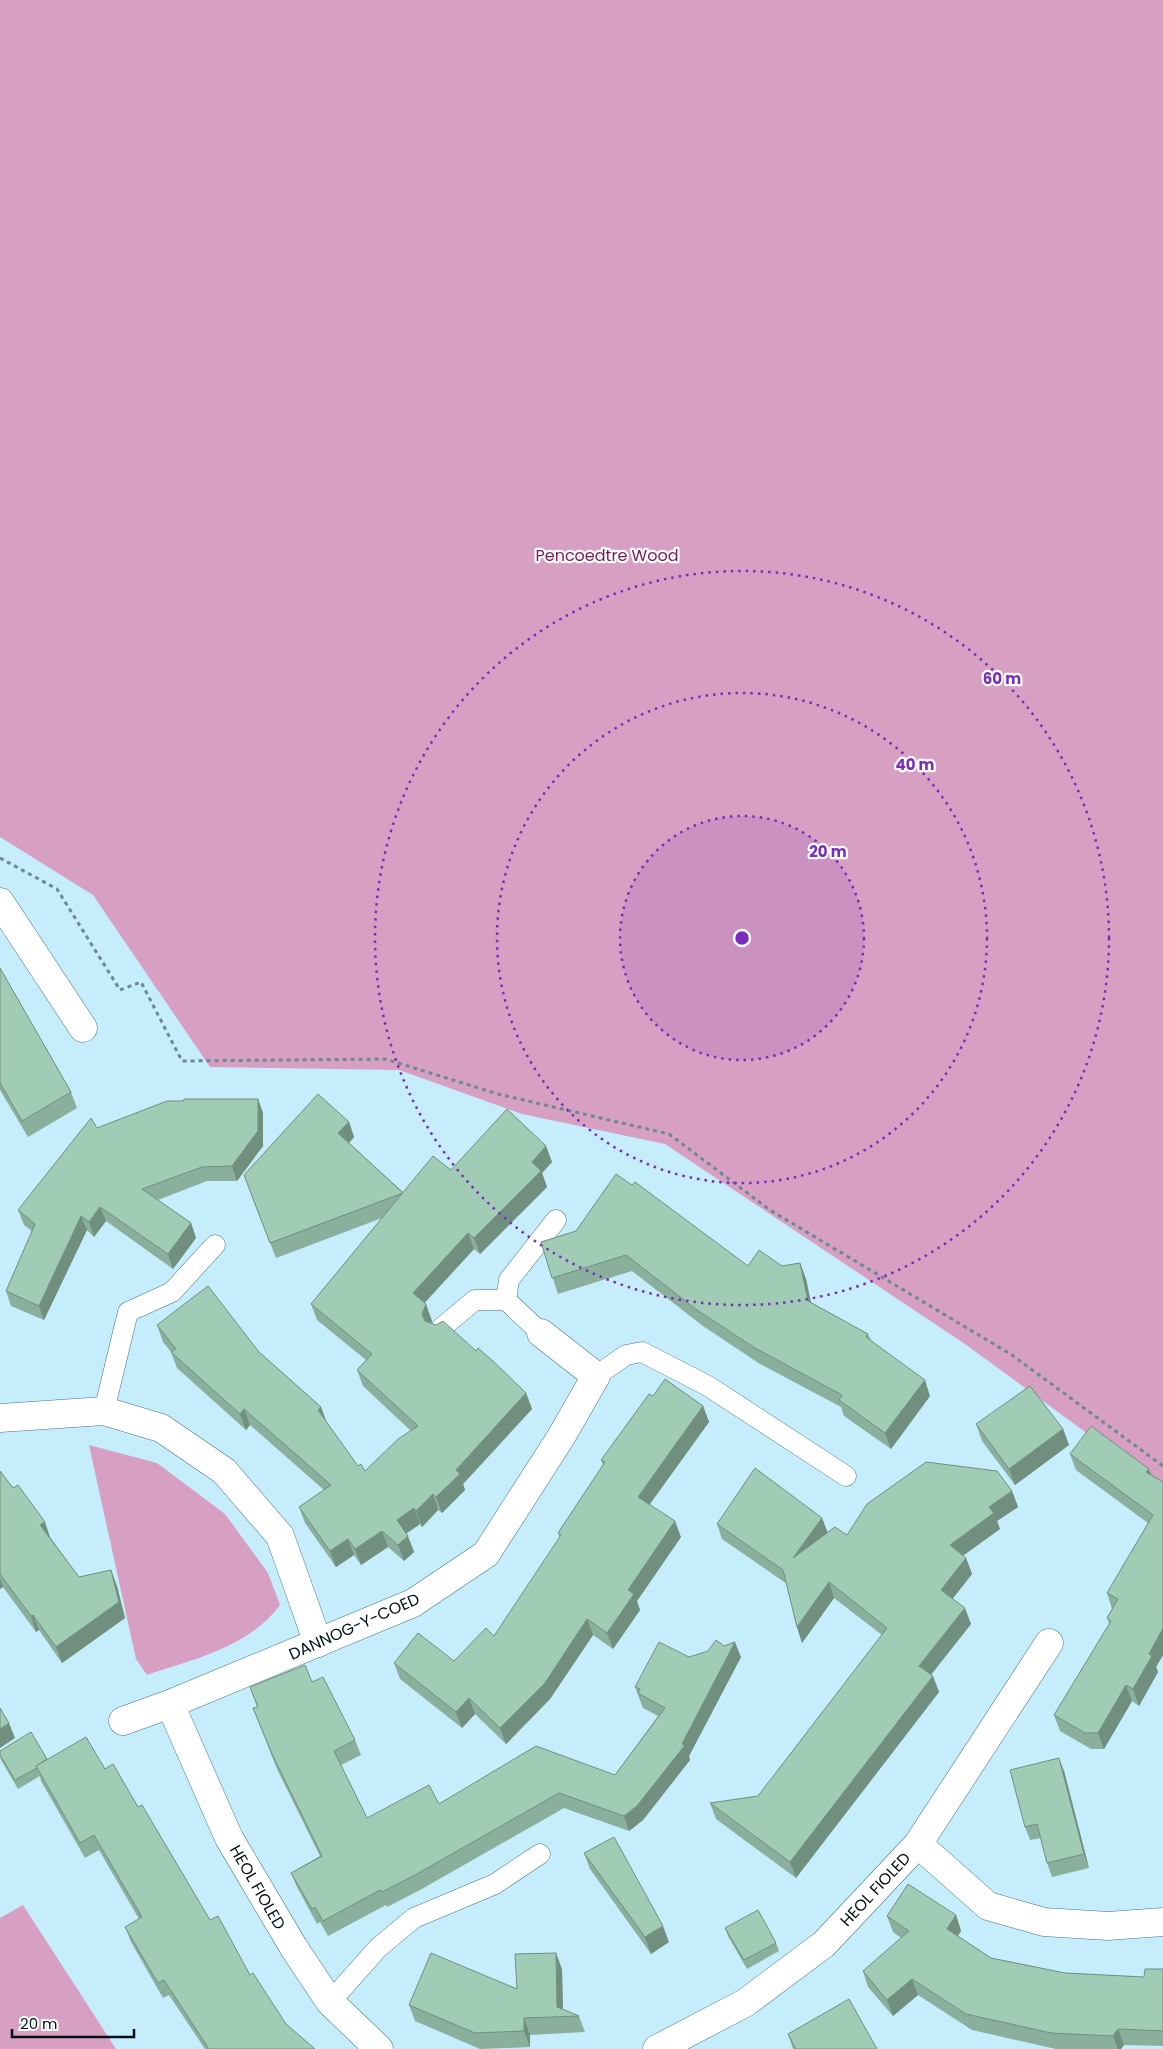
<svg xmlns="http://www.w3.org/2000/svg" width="1163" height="2049" font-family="Poppins,sans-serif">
<rect width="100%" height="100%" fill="#c6edfb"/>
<!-- green -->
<g fill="#d7a0c2">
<path d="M0 0H1163V1489L965 1344 665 1144 522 1114 399 1070 210 1067 93 895 0 837Z"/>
<path d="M89 1445 157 1463 225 1514 268 1573 280 1605C249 1647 195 1659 147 1675L136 1659Z"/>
<path d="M23 1905 116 2049H0V1918Z"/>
</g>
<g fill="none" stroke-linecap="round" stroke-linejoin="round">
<defs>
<g id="lane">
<path d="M440 1329 475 1300H506"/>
<path d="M541 1333 506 1300 509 1280 556 1220"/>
<path d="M596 1376 626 1355 642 1352 708 1386 846 1476"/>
<path d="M104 1411 128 1312 172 1292 215 1245"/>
<path d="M330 2002 378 1948 414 1918 495 1884 540 1854"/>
</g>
<g id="street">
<path d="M0 902 83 1028"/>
<path d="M0 1418 104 1411 161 1428 224 1471 280 1536 318 1643"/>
<path d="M170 1704 229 1838 294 1948 330 2002 379 2049"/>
<path d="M123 1721 170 1704 413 1603 486 1554 561 1437 596 1376 541 1333"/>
<path d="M918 1844 1049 1643"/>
<path d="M657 2049 745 2003 824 1944 918 1844 988 1906 1044 1922 1108 1926 1163 1922"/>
</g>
</defs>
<!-- lane casing -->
<use href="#lane" stroke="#467484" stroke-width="21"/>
<!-- street casing -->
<use href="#street" stroke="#467484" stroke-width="29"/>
<!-- path -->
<path stroke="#6c8893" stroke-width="3" stroke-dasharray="4 4" stroke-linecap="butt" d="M0 858 57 889 120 990 141 982 182 1061 385 1059 498 1094 669 1134 770 1210 1012 1355 1163 1466"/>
<!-- lane -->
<use href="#lane" stroke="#fff" stroke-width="20"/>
<!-- street -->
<use href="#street" stroke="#fff" stroke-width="28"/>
</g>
<!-- wall -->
<g fill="#8aaf9c">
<path d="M0 968 71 1092 77 1108 28 1137 0 1090Z"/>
<path d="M258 1099 263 1113V1146L237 1181H207L158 1200 191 1223 196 1238 173 1269 106 1221 94 1237 87 1230 44 1320 11 1306 6 1291 32 1231 24 1225 18 1210 97 1128Z"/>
<path d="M349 1122 354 1137 349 1143 403 1192 451 1170 546 1146 552 1162 542 1173 547 1187 480 1254 474 1249 424 1303 432 1321 431 1323 476 1351 526 1393 532 1409 463 1484 465 1490 442 1513 438 1510 422 1527 420 1524 406 1534 414 1552 404 1561 388 1547 361 1565 354 1555 336 1567 305 1523 299 1507 324 1490 250 1425 246 1430 177 1368 171 1352 163 1342 157 1325 259 1352 321 1407 326 1422 358 1466 365 1471 411 1431 363 1386 357 1370 366 1360 317 1320 311 1304 382 1218 276 1258 244 1175Z"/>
<path d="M541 1242 748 1266H782L800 1263 806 1279 811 1303 868 1334 871 1340 930 1396 891 1449 844 1416 841 1407 760 1364 703 1326 632 1271 558 1294Z"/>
<path d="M653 1396 703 1406 709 1422 650 1504 681 1537 637 1601 640 1610 613 1649 593 1635 550 1699 506 1744 475 1714 462 1728 400 1679 394 1663 454 1661 494 1636 560 1538 558 1533 603 1465 601 1460Z"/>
<path d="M976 1424 1063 1429 1069 1445 1015 1485 982 1441Z"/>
<path d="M1070 1454 1152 1475 1163 1482V1655L1156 1667 1158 1672 1139 1706 1132 1701 1104 1749H1091L1060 1731 1054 1715 1109 1624 1107 1618 1112 1609 1107 1593 1148 1523 1076 1470Z"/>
<path d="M0 1471 50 1537 79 1577 117 1586 125 1618 62 1663 39 1630 36 1632 3 1587 0 1589Z"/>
<path d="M1012 1491 1018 1507 997 1521 1000 1529 963 1556 966 1558 972 1574 952 1599 971 1624 931 1675 939 1692 796 1878 716 1819 710 1803 758 1796 882 1635 834 1598 802 1643 797 1627 787 1584 722 1539 717 1524 822 1518 828 1533 847 1535Z"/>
<path d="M689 1657H741L689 1756 690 1760 643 1820 629 1831 564 1808 420 1890 387 1907 386 1905 328 1936 320 1922 317 1924 297 1887 291 1873 320 1856 277 1769 253 1708 257 1707 250 1687 312 1682 355 1740 361 1755 341 1765 367 1818 439 1804 615 1775 658 1716 643 1708 635 1687Z"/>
<path d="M0 1751 105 1769 138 1807 210 1920 250 1975 286 2024 315 2049H205L169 1995 163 1998 131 1942 125 1927 139 1919 99 1850 85 1858 41 1781 40 1776 18 1789 1 1760 0 1757Z"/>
<path d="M1064 1771 1089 1868 1052 1877 1047 1863 1041 1838 1030 1840 1025 1827Z"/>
<path d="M584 1853 669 1942 651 1954 590 1869Z"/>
<path d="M956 1915 961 1931 958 1936 991 1958 1065 1973 1144 1977 1163 1969V2046L1124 2045 1121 2049H1056L972 2030 918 1995 893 2016 868 1987 863 1971 901 1938 893 1932 887 1916Z"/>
<path d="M725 1928 776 1943 779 1951 747 1969 728 1936Z"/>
<path d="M562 1969 563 2009 579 2016 585 2032 530 2035V2047L480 2049 415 2021 409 2005 517 1989Z"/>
<path d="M788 2034 877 2049H793Z"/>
</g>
<!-- shaded-wall -->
<g fill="#708f7f">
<path d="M258 1099 263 1113V1146L237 1181 232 1166Z"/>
<path d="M349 1122 354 1137 344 1149 338 1133Z"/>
<path d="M546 1146 552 1162 542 1173 547 1187 480 1254 474 1238 532 1162Z"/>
<path d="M100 1207 106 1221 94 1237 89 1222Z"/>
<path d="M81 1216 87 1230 44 1320 39 1306Z"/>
<path d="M191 1223 196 1238 173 1269 168 1254Z"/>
<path d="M468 1233 474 1249 419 1309 413 1293Z"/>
<path d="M800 1263 806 1279 814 1317 808 1301Z"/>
<path d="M426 1304 432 1321 428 1330 422 1314Z"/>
<path d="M925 1380 930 1396 891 1449 885 1433Z"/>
<path d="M526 1393 532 1409 463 1484 465 1490 442 1513 436 1497 456 1470Z"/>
<path d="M703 1406 709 1422 644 1512 638 1497Z"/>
<path d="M321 1407 327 1423 318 1410Z"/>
<path d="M244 1409 250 1425 246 1430 240 1414Z"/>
<path d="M1063 1429 1069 1445 1015 1485 1009 1469Z"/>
<path d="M1149 1469 1155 1485 1146 1472Z"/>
<path d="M1012 1491 1018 1507 997 1521 1000 1529 955 1561 950 1545 989 1507Z"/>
<path d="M433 1494 438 1510 422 1527 416 1511Z"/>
<path d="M414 1508 420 1524 402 1536 397 1520Z"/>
<path d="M822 1518 828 1534 793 1558Z"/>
<path d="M675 1521 681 1537 637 1601 640 1610 613 1649 607 1633 628 1590Z"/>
<path d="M45 1522 50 1537 46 1540 40 1525Z"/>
<path d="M382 1531 388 1547 361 1565 355 1549Z"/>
<path d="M408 1536 414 1552 404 1561 398 1545Z"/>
<path d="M348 1539 354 1555 336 1567 330 1551Z"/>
<path d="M966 1558 972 1574 947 1606 941 1590Z"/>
<path d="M111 1570 117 1586 125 1618 62 1663 56 1647Z"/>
<path d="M0 1578 3 1587 0 1589Z"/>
<path d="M829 1582 834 1598 802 1643 797 1627Z"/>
<path d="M965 1608 971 1624 925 1682 919 1666Z"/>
<path d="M33 1615 39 1630 36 1632 31 1616Z"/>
<path d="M587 1619 593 1635 550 1699 506 1744 500 1728Z"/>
<path d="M1163 1628V1655L1156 1667 1158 1672 1139 1706 1133 1689 1149 1654Z"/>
<path d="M735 1642 741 1657 689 1756 690 1760 643 1820 629 1831 624 1816 682 1744Z"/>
<path d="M933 1676 939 1692 796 1878 790 1862Z"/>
<path d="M1126 1685 1132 1701 1104 1749 1098 1733Z"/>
<path d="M469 1698 475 1714 462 1728 456 1712Z"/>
<path d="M9 1723 15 1738 0 1748V1729Z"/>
<path d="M1059 1758 1064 1771 1089 1868 1084 1854Z"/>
<path d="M956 1915 961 1931 952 1945 947 1929Z"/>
<path d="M663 1926 669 1942 651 1954 645 1937Z"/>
<path d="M556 1953 562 1969 563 2016 557 2007Z"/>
<path d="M912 1979 918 1995 893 2016 887 2000Z"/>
<path d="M524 2018 530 2035V2047L524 2031Z"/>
<path d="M1118 2029 1124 2045 1121 2049H1118L1113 2036Z"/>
</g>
<!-- building -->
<g fill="#a0ccb5" stroke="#708f7f">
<path d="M0 968 71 1092 22 1121 0 1083Z"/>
<path d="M318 1094 349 1122 338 1133 403 1193 270 1243 244 1175Z"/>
<path d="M184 1099H258V1131L232 1166 202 1167 142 1189 191 1223 168 1254 100 1207 89 1222 81 1216 39 1306 6 1291 35 1224 18 1210 91 1118 97 1128 167 1101H183Z"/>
<path d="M507 1109 546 1146 532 1162 541 1171 474 1238 468 1233 413 1293 426 1304 422 1314 425 1321 436 1325 443 1321 476 1351 478 1348 493 1361 526 1393 456 1470 460 1474 436 1497 433 1494 416 1511 414 1508 397 1520 408 1536 398 1545 382 1531 355 1549 348 1539 330 1551 299 1507 331 1485 244 1409 240 1414 171 1352 176 1349 157 1325 208 1286 259 1352 321 1407 318 1410 358 1466 361 1464 365 1471 398 1439 418 1426 357 1370 372 1354 311 1304 433 1156 451 1170Z"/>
<path d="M616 1174 632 1185 635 1182 748 1266 759 1250 782 1266 800 1263 808 1301 868 1334 866 1337 925 1380 885 1433 839 1400 842 1395 755 1348 697 1310 626 1255 552 1278 541 1242 576 1231Z"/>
<path d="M665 1379 703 1406 638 1497 675 1521 628 1590 634 1594 607 1633 587 1619 545 1683 500 1728 469 1698 456 1712 394 1663 418 1633 454 1661 486 1628 494 1636 561 1535 558 1533 605 1462 601 1460 649 1394 653 1396Z"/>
<path d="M1030 1386 1063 1429 1009 1469 976 1424Z"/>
<path d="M1091 1426 1149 1469 1146 1472 1163 1482V1628L1149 1654 1152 1656 1133 1689 1126 1685 1098 1733H1085L1054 1715 1111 1621 1107 1618 1118 1599 1107 1593 1153 1515 1070 1454Z"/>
<path d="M926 1462 997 1471 1012 1491 989 1507 994 1513 950 1545 966 1558 941 1590 965 1608 919 1666 933 1676 790 1862 710 1803 758 1796 887 1628 829 1582 797 1627 783 1570 717 1524 755 1468 822 1518 793 1558 835 1527 847 1535 867 1504Z"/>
<path d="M0 1471 13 1488 18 1485 45 1522 40 1525 79 1577 111 1570 119 1602 56 1647 33 1615 31 1616 0 1574Z"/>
<path d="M716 1640 724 1646 735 1642 682 1744 685 1745 637 1806 624 1816 559 1793 415 1875 382 1892 380 1890 323 1921 315 1907 312 1909 291 1873 322 1856 272 1754 253 1708 258 1707 250 1687 305 1665 312 1682 323 1677 355 1740 334 1751 367 1818 429 1785 439 1804 536 1746 615 1775 665 1708 638 1693 640 1689 635 1687 659 1642 689 1657 708 1651Z"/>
<path d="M0 1708 9 1723 0 1729Z"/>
<path d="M31 1732 47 1759 36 1766 37 1768 15 1780 0 1755V1751Z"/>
<path d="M86 1737 105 1769 113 1764 138 1807 142 1805 210 1920 218 1916 250 1975 253 1973 286 2024 315 2049H209L164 1980 158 1983 125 1927 142 1917 94 1835 80 1843 36 1766Z"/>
<path d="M1059 1758 1084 1854 1047 1863 1037 1824 1025 1827 1010 1770Z"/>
<path d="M614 1837 663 1926 645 1937 584 1853Z"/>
<path d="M908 1884 956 1915 947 1929 991 1958 1065 1973 1144 1977 1145 1969H1163V2031L1118 2029 1113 2036 1051 2033 966 2014 912 1979 887 2000 863 1971 909 1931 887 1916Z"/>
<path d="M758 1910 776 1943 744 1960 725 1928Z"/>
<path d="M431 1953 517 1989 515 1954 556 1953 557 2007 579 2016 524 2018V2031L475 2033 409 2005Z"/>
<path d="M849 1999 877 2049H796L788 2034Z"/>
</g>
<!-- distance rings -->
<circle cx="742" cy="938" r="122" fill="#7b2cbf" fill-opacity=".12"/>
<g fill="none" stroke="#7b2cbf" stroke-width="2.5" stroke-dasharray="2.5 5">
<circle cx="742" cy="938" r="122"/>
<circle cx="742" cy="938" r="245"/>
<circle cx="742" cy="938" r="367"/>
</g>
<g text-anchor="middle" stroke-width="4.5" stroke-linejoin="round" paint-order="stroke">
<!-- park labels -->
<g font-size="16" fill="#7a175e" stroke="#fff">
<text x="607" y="561">Pencoedtre Wood</text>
</g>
<!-- street labels -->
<g font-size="16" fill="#000f15" stroke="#fff">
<text transform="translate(354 1626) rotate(-24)" y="6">DANNOG-Y-COED</text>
<text transform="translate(258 1887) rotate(60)" y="6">HEOL FIOLED</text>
<text transform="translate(875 1889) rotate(-47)" y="6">HEOL FIOLED</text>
</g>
</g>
<circle cx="742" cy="938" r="8" fill="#7b2cbf" stroke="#fff" stroke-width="2.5"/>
<g font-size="15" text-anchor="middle" font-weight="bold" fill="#7b2cbf" stroke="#fff" stroke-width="4.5" stroke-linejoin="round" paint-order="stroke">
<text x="1002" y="684">60 m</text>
<text x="915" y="770">40 m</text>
<text x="828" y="857">20 m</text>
</g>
<!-- scale -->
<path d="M12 2029v8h122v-8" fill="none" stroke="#000f15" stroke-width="2.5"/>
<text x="20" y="2029" font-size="15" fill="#000f15" stroke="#ffffff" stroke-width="4" paint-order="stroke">20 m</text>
</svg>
